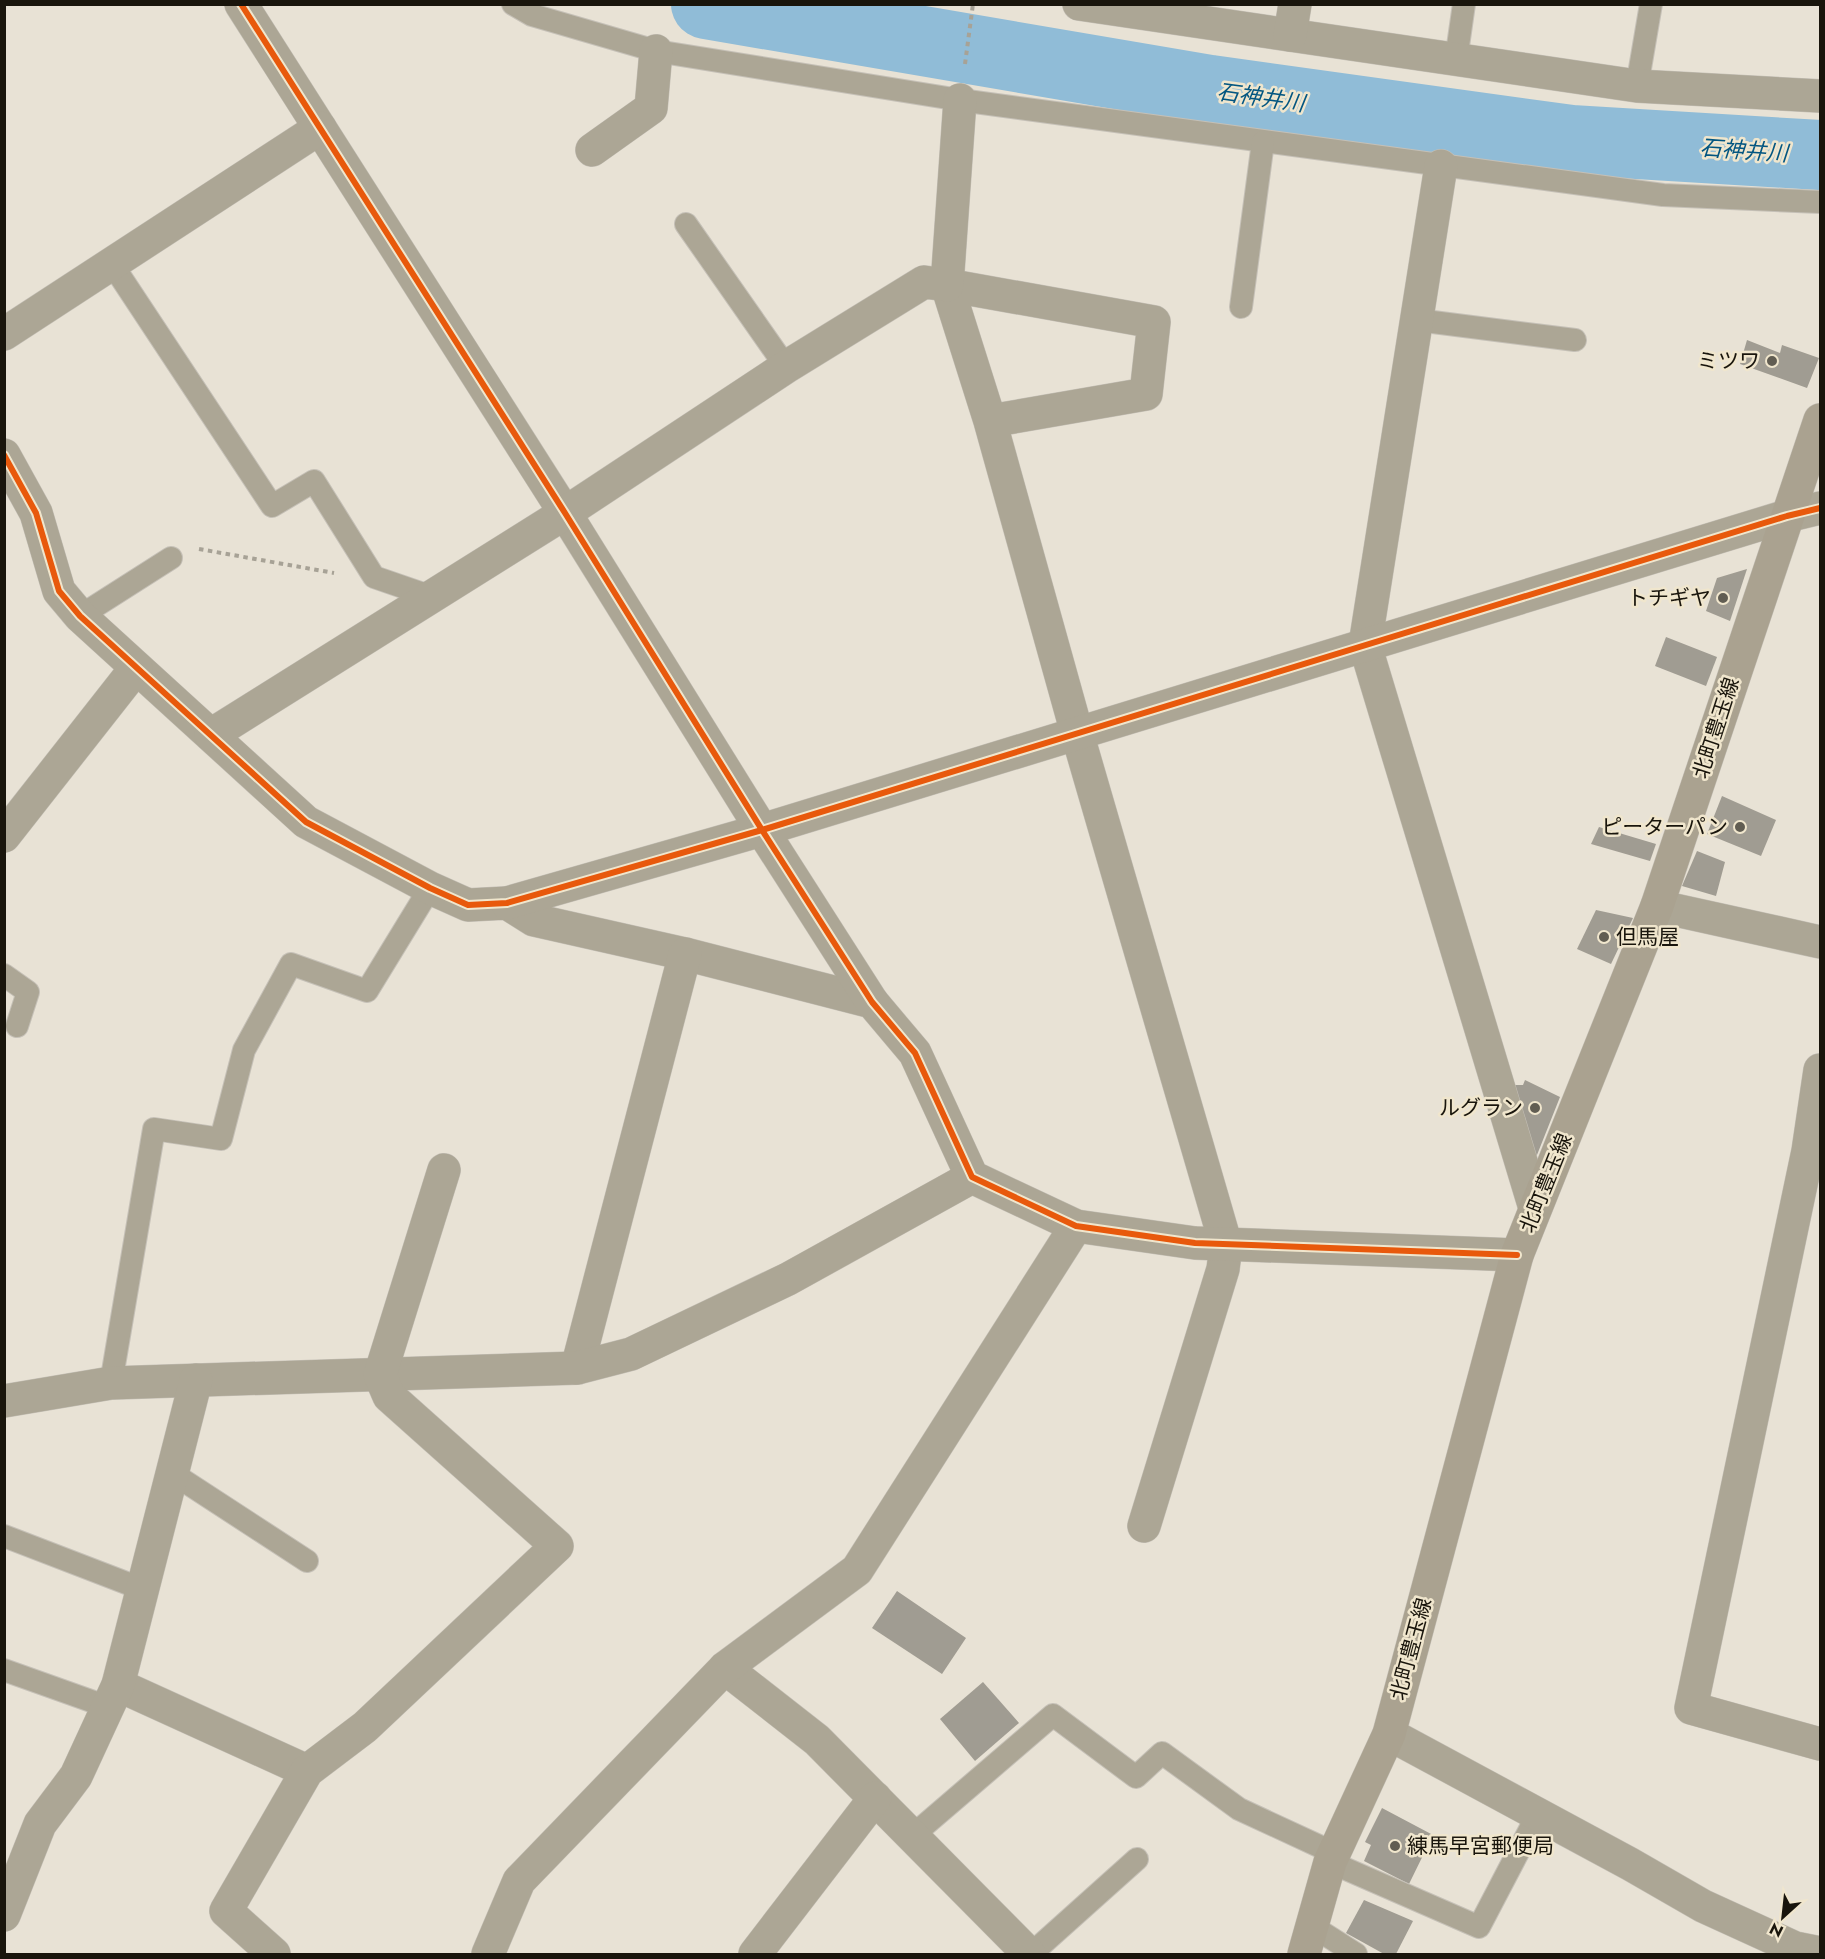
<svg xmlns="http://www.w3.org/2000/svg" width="1825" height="1959" font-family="Jost,'Noto Sans JP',sans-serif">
<rect width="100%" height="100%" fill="#e8e2d5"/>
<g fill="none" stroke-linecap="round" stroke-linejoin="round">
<!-- river -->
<path stroke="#90bcd7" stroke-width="70" d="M706 4 1210 90 1571 140 1820 155"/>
</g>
<!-- building -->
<g fill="#a09c92">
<path d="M1747 340 1780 353 1782 345 1819 358 1807 388 1740 364Z"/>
<path d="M1747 569 1730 621 1706 611 1717 578Z"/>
<path d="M1666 637 1717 657 1706 686 1655 666Z"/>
<path d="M1722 796 1776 820 1761 856 1707 834Z"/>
<path d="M1599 827 1656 844 1650 861 1591 844Z"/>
<path d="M1697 851 1725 862 1716 896 1682 886Z"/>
<path d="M1596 910 1633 918 1611 964 1577 949Z"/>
<path d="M1525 1080 1560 1097 1533 1165 1511 1085H1523Z"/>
<path d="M897 1591 966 1638 942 1674 872 1628Z"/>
<path d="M983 1682 1019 1723 975 1761 940 1719Z"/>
<path d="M1382 1808 1433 1835 1409 1884 1364 1861 1371 1845 1365 1842Z"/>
<path d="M1364 1900 1413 1921 1396 1954H1384L1346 1933Z"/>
</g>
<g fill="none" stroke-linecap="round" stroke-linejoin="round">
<defs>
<g id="service">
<path d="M513 4 532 15 656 51 960 100 1663 195 1820 202"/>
<path d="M1456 60 1464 4"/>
<path d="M1637 86 1651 4"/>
<path d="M686 224 786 367"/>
<path d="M112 264 272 506 314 481 374 577 432 597"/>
<path d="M1241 307 1263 142"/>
<path d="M1417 320 1575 340"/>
<path d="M80 616 171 558"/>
<path d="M4 975 28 992 17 1026"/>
<path d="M111 1383 154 1129 221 1139 244 1050 291 964 367 991 430 888"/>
<path d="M172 1473 307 1561"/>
<path d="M4 1536 142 1589"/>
<path d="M4 1670 108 1707"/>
<path d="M912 1836 1053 1715 1136 1777 1162 1753 1239 1809 1334 1853"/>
<path d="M1330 1862 1479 1927 1538 1814"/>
<path d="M1312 1926 1356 1954"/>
<path d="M1031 1954 1137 1859"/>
</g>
<g id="minor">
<path d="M241 4 565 513 762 830"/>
<path d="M1079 4 1637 86 1820 96"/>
<path d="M1290 35 1295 4"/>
<path d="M592 150 651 108 656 51"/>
<path d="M1441 166 1365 645 1535 1208"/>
<path d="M4 334 320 128"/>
<path d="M990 421 1146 394 1154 322 947 285 990 421 1077 733 1226 1245 1223 1269 1144 1526"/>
<path d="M4 455 36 513 59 591 80 616 306 822 430 888 468 905 507 903 534 920 685 954 872 1002 915 1053 972 1177 1076 1226 1195 1243 1517 1255"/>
<path d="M211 735 565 513 786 367 924 282 947 285 960 100"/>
<path d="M4 836 136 668"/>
<path d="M1657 906 1820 942"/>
<path d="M1820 1070 1808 1151 1691 1708 1820 1744"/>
<path d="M577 1368 685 954"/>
<path d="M4 1401 111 1383 577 1368 631 1354 788 1279 972 1177"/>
<path d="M725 1668 817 1740 1029 1954"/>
<path d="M118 1685 307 1771"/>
<path d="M1389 1734 1630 1864 1703 1906 1795 1948 1820 1953"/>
<path d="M4 1915 40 1824 76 1776 118 1685 196 1380"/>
<path d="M274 1954 226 1911 307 1771 365 1727 557 1546 389 1396 380 1375 444 1170"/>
<path d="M488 1954 519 1881 725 1668 857 1570 1076 1226"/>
<path d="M755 1954 875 1798"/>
</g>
<g id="tertiary">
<path d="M762 830 872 1002"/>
<path d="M507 903 762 830 1787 516 1820 508"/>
</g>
<path id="secondary" d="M1304 1954 1330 1862 1389 1734 1517 1255 1657 906 1820 420"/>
</defs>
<!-- service casing -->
<use href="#service" stroke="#c5c0b7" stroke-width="24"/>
<!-- minor casing -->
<use href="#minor" stroke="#c5c0b7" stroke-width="34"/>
<!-- tertiary casing -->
<use href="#tertiary" stroke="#c5c0b7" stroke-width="34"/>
<!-- secondary casing -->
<use href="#secondary" stroke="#c5c0b7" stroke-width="34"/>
<!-- path -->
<g stroke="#a7a296" stroke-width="4" stroke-dasharray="4.5 4.5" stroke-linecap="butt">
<path d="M965 64 973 4"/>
<path d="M199 549 334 573"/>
</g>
<!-- service -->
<use href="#service" stroke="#aca695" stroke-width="22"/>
<!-- minor -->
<use href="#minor" stroke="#aca695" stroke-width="33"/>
<!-- tertiary -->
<use href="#tertiary" stroke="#aca695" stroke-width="33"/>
<!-- secondary -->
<use href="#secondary" stroke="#aaa290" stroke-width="33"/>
<defs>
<g id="cycleway">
<path d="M241 4 565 513 762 830 872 1002 915 1053 972 1177 1076 1226 1195 1243 1517 1255"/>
<path d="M4 455 36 513 59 591 80 616 306 822 430 888 468 905 507 903 762 830 1787 516 1820 508"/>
</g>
</defs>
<!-- cycleway casing -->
<use href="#cycleway" stroke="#f0e6cd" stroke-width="10"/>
<!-- cycleway -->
<use href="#cycleway" stroke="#e8590c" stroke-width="6"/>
</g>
<!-- markers -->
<g fill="#615d52" stroke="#f0e6cd" stroke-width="2">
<circle cx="1772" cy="361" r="6"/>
<circle cx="1723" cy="598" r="6"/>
<circle cx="1740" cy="827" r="6"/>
<circle cx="1604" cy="937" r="6"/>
<circle cx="1535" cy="1108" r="6"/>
<circle cx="1395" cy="1846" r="6"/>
</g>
<g text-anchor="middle" stroke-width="5" stroke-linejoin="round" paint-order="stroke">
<!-- poi labels -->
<g font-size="21" fill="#19150c" stroke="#f0e6cd" text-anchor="end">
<text x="1760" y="368">ミツワ</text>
<text x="1711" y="605">トチギヤ</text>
<text x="1728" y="834">ピーターパン</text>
<text x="1616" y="944" text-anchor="start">但馬屋</text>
<text x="1523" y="1115">ルグラン</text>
<text x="1407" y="1853" text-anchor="start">練馬早宮郵便局</text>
</g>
<!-- street labels -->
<g font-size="21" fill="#19150c" stroke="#f0e6cd">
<text transform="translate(1716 728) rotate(-72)" y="7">北町豊玉線</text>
<text transform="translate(1546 1183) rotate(-68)" y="7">北町豊玉線</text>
<text transform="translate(1411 1649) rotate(-75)" y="7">北町豊玉線</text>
</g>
<!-- water labels -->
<g font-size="22" font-style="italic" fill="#035681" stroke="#f0e6cd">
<text transform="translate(1261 97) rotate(8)" y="8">石神井川</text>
<text transform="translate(1744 150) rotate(4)" y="8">石神井川</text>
</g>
</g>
<!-- border -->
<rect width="1825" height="1959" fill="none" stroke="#19150c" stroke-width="12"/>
<!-- north arrow -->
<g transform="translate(1783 1917) rotate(207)" stroke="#f0e6cd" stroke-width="4.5" paint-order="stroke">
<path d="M0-4.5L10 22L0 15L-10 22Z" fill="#19150c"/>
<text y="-9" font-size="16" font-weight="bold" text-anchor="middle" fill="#19150c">N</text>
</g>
</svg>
